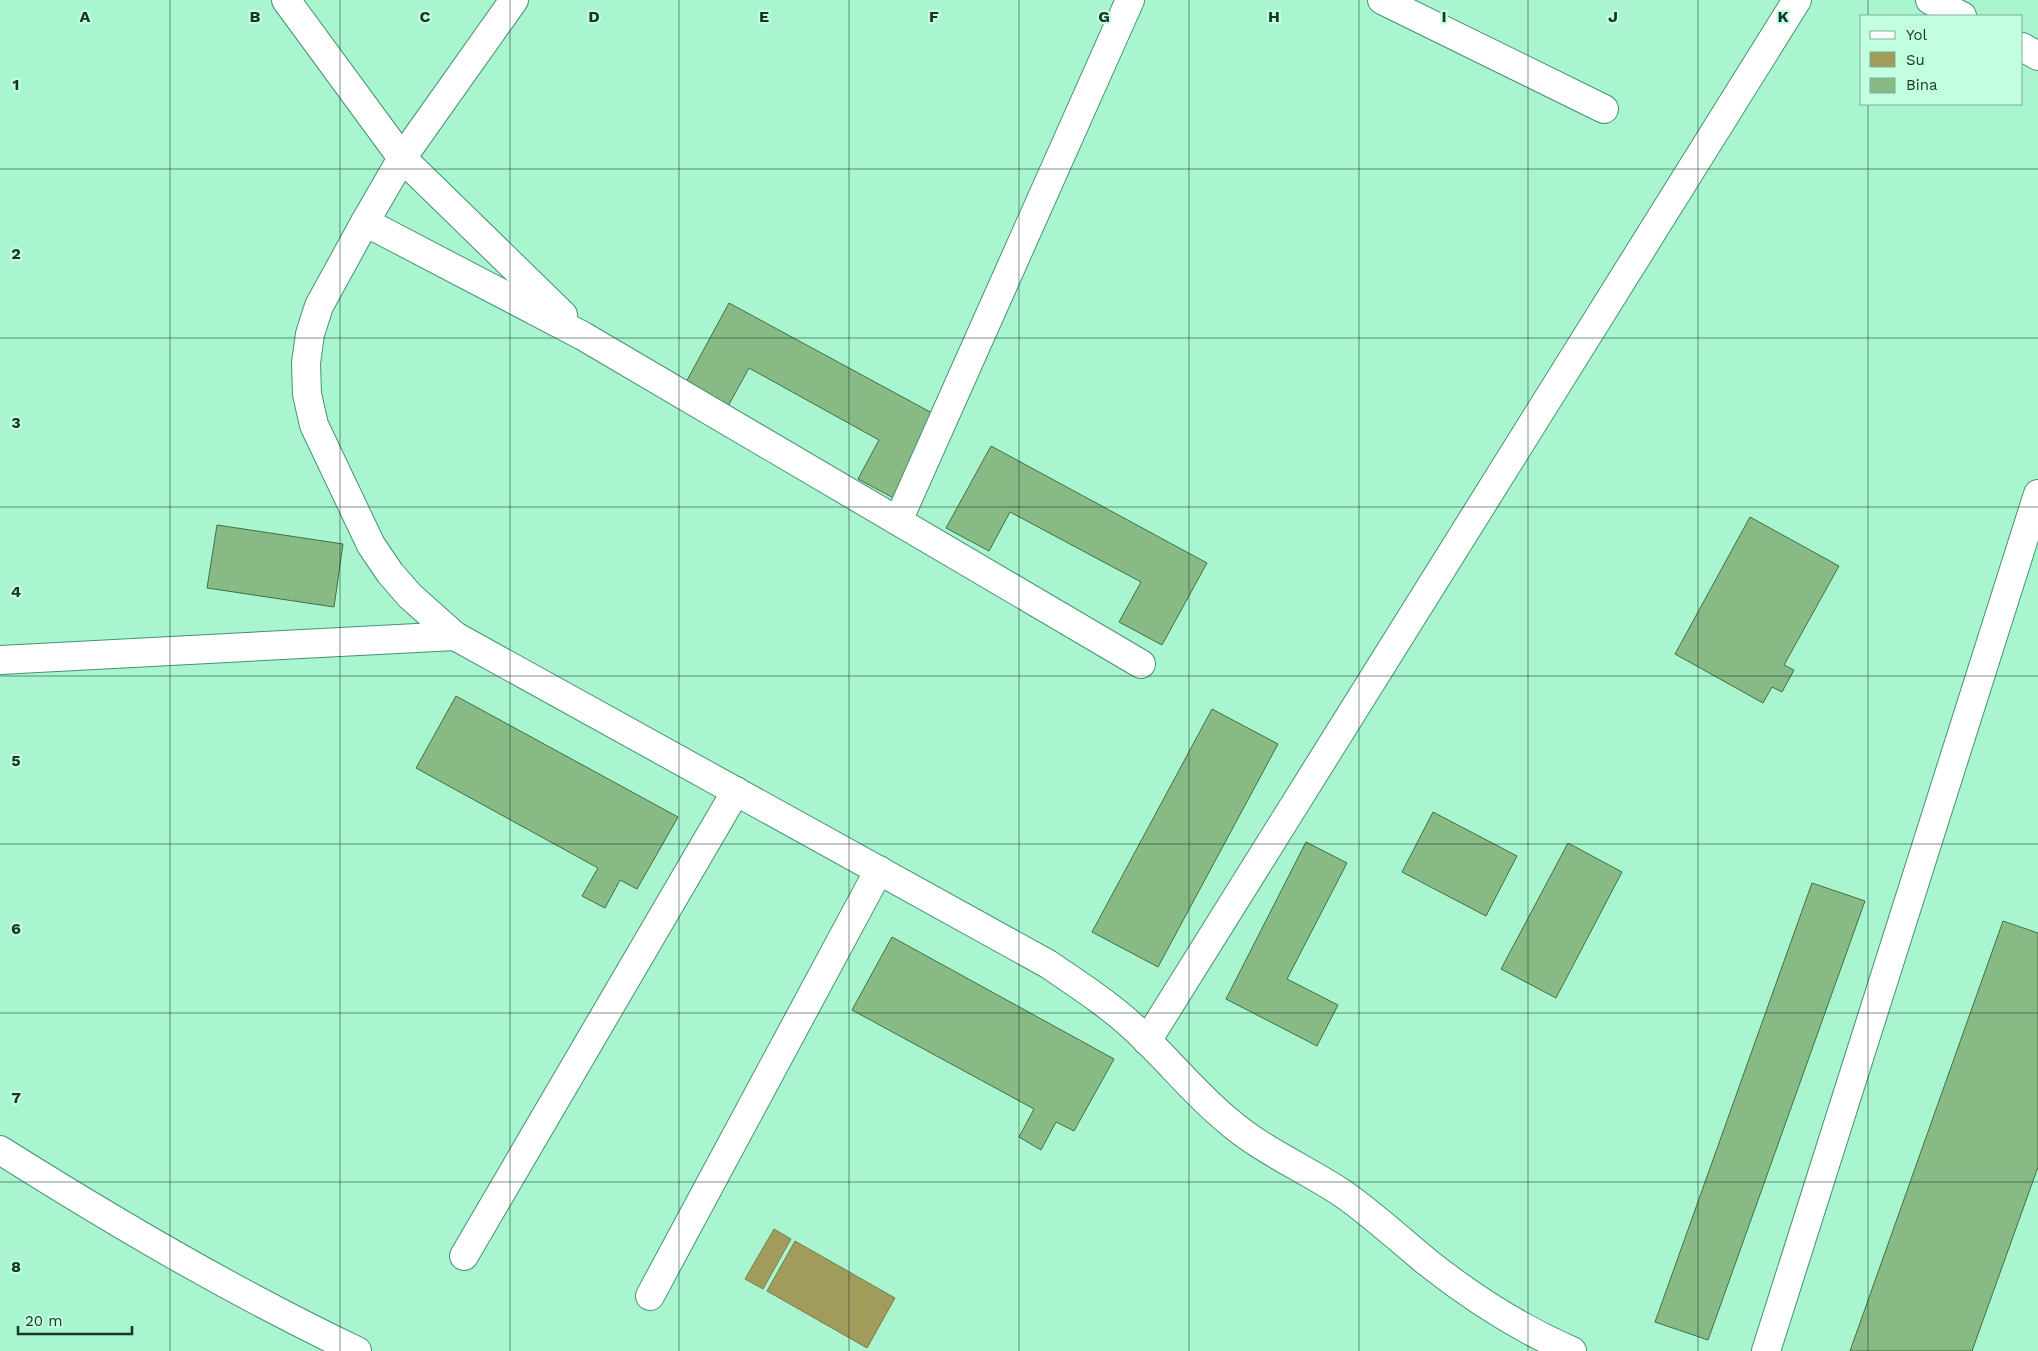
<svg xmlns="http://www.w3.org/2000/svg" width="2038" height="1351" font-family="'Work Sans',sans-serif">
<rect width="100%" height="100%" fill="#a8f5d0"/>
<!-- water -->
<g fill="#a19b5c" stroke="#777d4c">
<path d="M774 1229 791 1239 763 1289 745 1279Z"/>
<path d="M795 1241 895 1298 867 1348 767 1291Z"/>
</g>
<!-- building -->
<g fill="#88ba85" stroke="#427140">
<path d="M729 303 945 420 901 502 858 479 879 440 749 368 727 408 685 384Z"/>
<path d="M991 446 1207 563 1162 645 1119 622 1141 582 1010 512 989 551 946 528Z"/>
<path d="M1750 517 1839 566 1784 665 1794 670 1782 692 1772 687 1763 703 1675 654Z"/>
<path d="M217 525 343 544 334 607 207 588Z"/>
<path d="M456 696 678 817 637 889 620 880 605 908 582 896 598 868 416 768Z"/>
<path d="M1212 709 1278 744 1158 967 1092 932Z"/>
<path d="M1433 812 1517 856 1486 916 1402 872Z"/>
<path d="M1306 842 1347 863 1287 979 1338 1005 1317 1046 1226 999Z"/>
<path d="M1568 843 1622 872 1556 998 1501 969Z"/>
<path d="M1812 883 1865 901 1708 1340 1655 1322Z"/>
<path d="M2003 921 2038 933V1167L1972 1351H1850Z"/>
<path d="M892 937 1114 1059 1074 1131 1056 1122 1041 1150 1019 1137 1034 1109 852 1010Z"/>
</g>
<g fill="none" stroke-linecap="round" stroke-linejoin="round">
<defs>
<g id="street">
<path d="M286 0 402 158 563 315"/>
<path d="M514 0 402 158 365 222 319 306 310 334 306 363 307 394 314 425 371 545 390 573 410 596 455 636 1048 964C1077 984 1107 1003 1133 1027 1166 1057 1193 1092 1227 1120 1261 1150 1304 1168 1342 1193 1372 1214 1399 1239 1427 1262 1471 1297 1521 1329 1572 1351"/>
<path d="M1382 0 1604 109"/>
<path d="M1930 0 1962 16"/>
<path d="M2022 47 2038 56"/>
<path d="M365 222 583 336 1141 664"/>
<path d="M898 521 1130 0"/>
<path d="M0 660 455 636"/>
<path d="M1147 1041 1797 0"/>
<path d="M0 1150C116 1223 233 1292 357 1351"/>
<path d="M464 1256 736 791"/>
<path d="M650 1296 879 870"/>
<path d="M1766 1351 2038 494"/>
</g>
</defs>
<!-- street casing -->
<use href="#street" stroke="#469271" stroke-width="30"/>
<!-- street -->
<use href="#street" stroke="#fff" stroke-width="28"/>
</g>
<!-- grid -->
<path fill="none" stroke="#163628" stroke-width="1" stroke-opacity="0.55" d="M170 0V1351M340 0V1351M510 0V1351M679 0V1351M849 0V1351M1019 0V1351M1189 0V1351M1359 0V1351M1528 0V1351M1698 0V1351M1868 0V16M1868 104V1351M0 169H2038M0 338H2038M0 507H2038M0 676H2038M0 844H2038M0 1013H2038M0 1182H2038"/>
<g font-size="16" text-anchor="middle" font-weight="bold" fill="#163628" stroke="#c2ffe1" stroke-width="4.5" stroke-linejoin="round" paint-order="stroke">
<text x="85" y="22">A</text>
<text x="255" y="22">B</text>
<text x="425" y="22">C</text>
<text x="594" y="22">D</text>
<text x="764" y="22">E</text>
<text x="934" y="22">F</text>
<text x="1104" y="22">G</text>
<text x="1274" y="22">H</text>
<text x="1444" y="22">I</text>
<text x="1613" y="22">J</text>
<text x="1783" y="22">K</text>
<text x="16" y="90">1</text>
<text x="16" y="259">2</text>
<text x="16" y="428">3</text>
<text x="16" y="597">4</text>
<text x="16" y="766">5</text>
<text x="16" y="934">6</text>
<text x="16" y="1103">7</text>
<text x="16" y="1272">8</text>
</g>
<!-- legend -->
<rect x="1860" y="15" width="162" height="90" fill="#c2ffe1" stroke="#7daf97"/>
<rect x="1870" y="31" width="25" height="8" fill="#ffffff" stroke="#7daf97"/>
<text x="1906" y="40" font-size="15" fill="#163628">Yol</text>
<rect x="1870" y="52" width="25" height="15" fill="#a19b5c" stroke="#7daf97"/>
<text x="1906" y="65" font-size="15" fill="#163628">Su</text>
<rect x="1870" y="78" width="25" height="15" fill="#88ba85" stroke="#7daf97"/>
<text x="1906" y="90" font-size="15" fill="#163628">Bina</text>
<!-- scale -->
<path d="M18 1326v8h114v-8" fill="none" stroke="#163628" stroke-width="2.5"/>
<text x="25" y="1326" font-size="15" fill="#163628" stroke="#c2ffe1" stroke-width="4" paint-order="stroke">20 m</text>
</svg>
